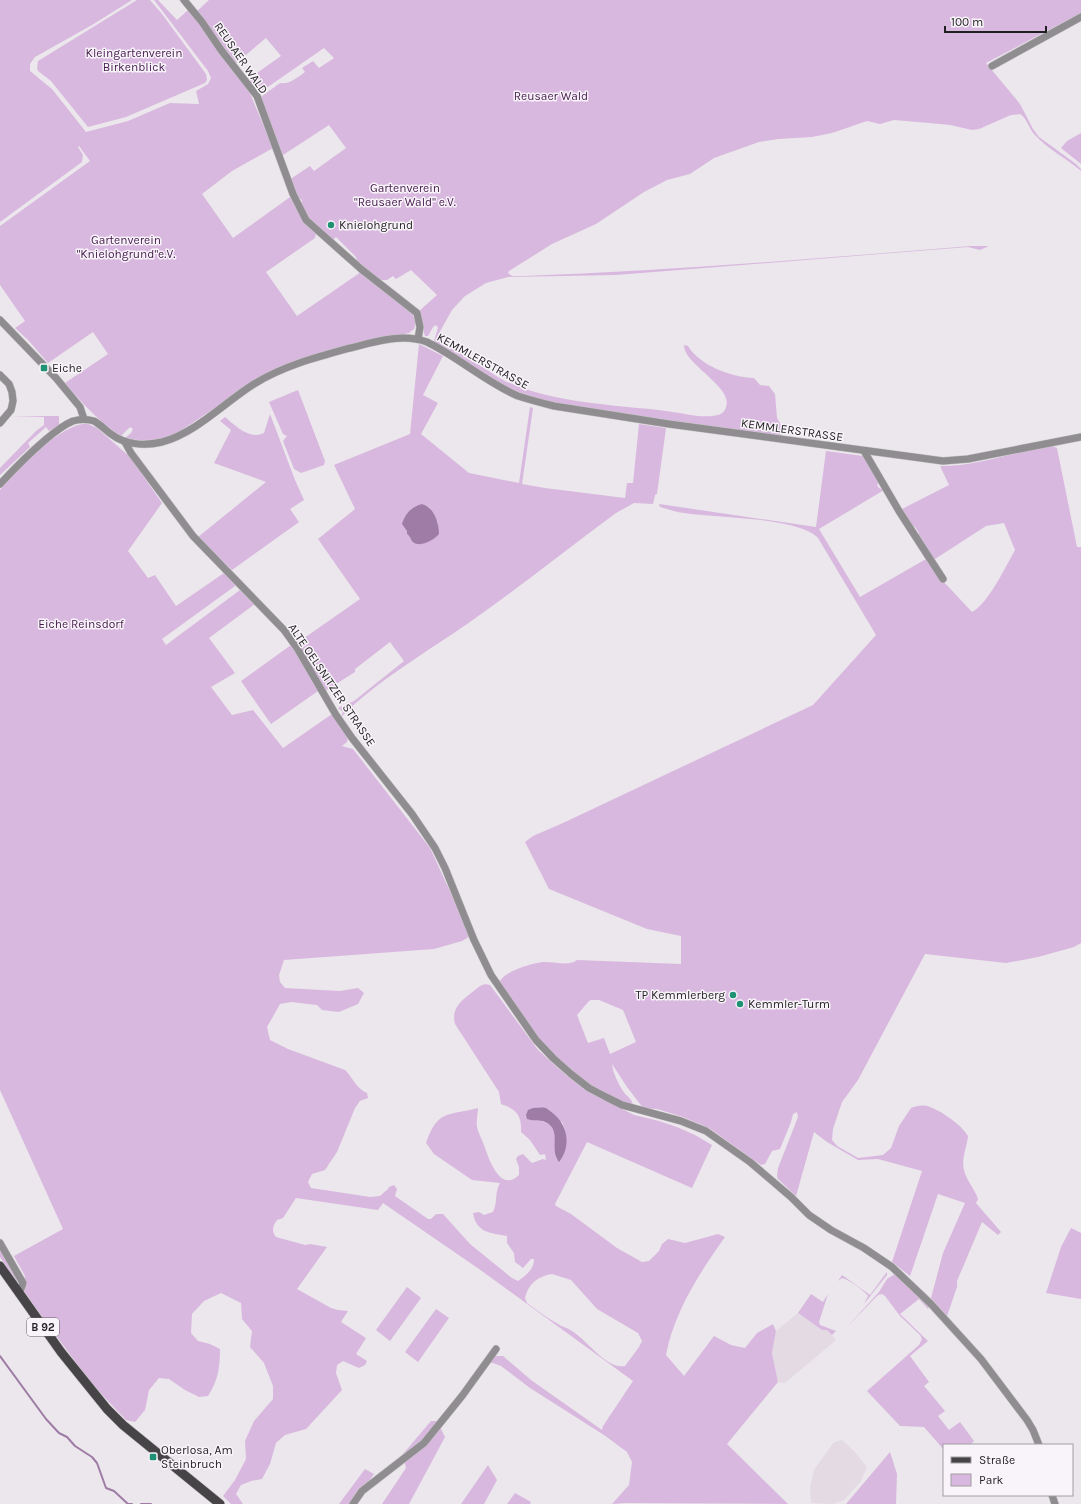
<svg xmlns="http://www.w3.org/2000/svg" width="1081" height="1504" font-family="Karla,sans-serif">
<rect width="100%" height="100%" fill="#ebe7ec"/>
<!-- built -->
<g fill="#e3dae4">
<path d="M798 1313 822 1330H827L836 1340 785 1383H782L778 1382 772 1353 776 1331Z"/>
<path d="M842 1440 853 1450 867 1467 861 1481 844 1500 833 1504 811 1503 810 1487 814 1470 834 1442Z"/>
</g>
<!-- green -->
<g fill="#d9b8df" fill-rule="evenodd">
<path d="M0 0H132L92 25 35 57 30 64V71L52 89 86 132 128 121 170 103 199 104 196 91 208 84 211 78 208 71 154 0H158L177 20 188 10 179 0H181L231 67 235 73H237L249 91 273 148 232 171 202 194 233 238 290 197 303 221 316 233 315 238 266 272 297 316 361 272 412 313 416 322 414 329 409 333 334 349 282 366 247 386 176 434C159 440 143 442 125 438L131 433 133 429 130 427 121 436C99 422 82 403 65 383L108 354 93 332 48 363 28 340 15 328 25 321 0 285V226L90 161 79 146 78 147 83 155 82 162 0 222Z"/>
<path d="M137 0H150L162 14 206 74 207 80 205 83 126 117 88 127 51 81 38 71 37 68 38 61Z"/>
<path d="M209 0H1081V13L986 63 1020 104 1033 129 1039 137 1076 164 1081 169V171C1066 158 1047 149 1034 134 1029 128 1026 117 1020 114L1011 115 979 129 972 130 950 125 929 123 894 120 880 124 867 121 832 133 812 137 778 139 759 142 714 158 690 174 667 180 644 192 596 224 552 244 509 271 508 273 512 276H522C672 271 821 258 971 246H989L1081 238 989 246 980 250 968 247 616 275 508 277 486 283 465 296 452 310 438 335 439 338C455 348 470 359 485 369 491 372 497 377 503 380 550 403 615 405 666 411 683 413 702 419 718 415 722 414 725 411 726 407 734 387 683 364 684 345L688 346C700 366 732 377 754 378L760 385 769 386 775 394 777 418 782 427V434L777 436 572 406 538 399 518 392 505 386 435 343 434 341 438 328 436 325 433 327 428 336H425L418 312 437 295 411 270 396 279 393 276 387 280H378L358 264 356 257 336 237 332 241 314 227 300 206 302 201 301 199 297 198 289 180 310 166 314 171 346 148 329 125 280 157 258 99 280 83C289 85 298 77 305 72L302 68 313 61 319 68 334 58 324 48 265 89 257 93 247 80 281 56 266 38 235 64 196 12Z"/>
<path d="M1081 133V164L1061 148 1067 141Z"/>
<path d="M419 344 443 356 423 395 438 403 421 434 469 473 519 483 530 407 533 408 522 484 545 488 625 498 627 483H633L639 424 666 428 657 494 655 495 653 504 634 503 616 513C567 549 520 587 470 622 427 652 378 680 341 717L343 712 338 708 354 701 404 661 390 642 355 669V672L325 691 305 654 297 643 360 599 318 539 355 509 334 465 410 434ZM422 504 429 507 438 523 411 540 410 536 407 534V531L405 527 412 509Z"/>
<path d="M298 390 325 461 324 465 301 473 294 469 283 441 287 436 283 434 269 402Z"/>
<path d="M270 414 295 480 304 500 290 509 299 522 232 570 198 537 266 482 214 463 231 430 220 421 225 417C236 426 249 440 264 433Z"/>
<path d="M10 416H59V425L49 431 46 427 28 443 30 447 0 475V468L36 431 44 425V417Z"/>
<path d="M82 424H88L97 428 130 457 162 503 128 551 148 578 155 575 176 606 224 573 234 583 235 586 162 639 166 645 240 590 255 604 209 638 235 673 211 687 232 715 253 710 283 748 332 714 348 737 347 742 342 746 353 749 430 848 459 911 469 937 462 941 434 949 284 960 279 975 280 982 285 988 340 991 358 988 364 993 358 1004 339 1012 322 1010 317 1005 291 1002 280 1004 267 1027 270 1040 288 1049 345 1070C353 1078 356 1088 367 1093L368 1098 360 1101 355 1108 337 1152 325 1170 312 1174 308 1182 311 1188 370 1197 380 1196 388 1189 389 1187 394 1185 397 1189 395 1196 428 1219H431L436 1214H443L470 1244 512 1278 518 1281C526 1275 534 1270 534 1259H531L523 1268 515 1262 514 1253 507 1243V1236C491 1233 476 1233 473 1213L479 1212 484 1215 493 1212C498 1202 494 1194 500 1183L472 1180 434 1154 426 1143C438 1109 448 1116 478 1108 478 1113 476 1121 477 1127 478 1133 482 1139 484 1145 488 1157 500 1194 519 1175V1167L516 1159 518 1156 523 1154 532 1163 543 1159 546 1160 545 1154 540 1155 530 1140 521 1132C522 1115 516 1109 501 1104L499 1092 455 1024C450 1005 467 997 480 986L485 984 490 985 538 1050 567 1076 587 1091 634 1115 659 1121 677 1127 695 1135 712 1145 692 1188 587 1142 555 1204 556 1206 571 1214 617 1248 642 1262 649 1261 659 1251 662 1244 668 1239 685 1243 718 1234 725 1237C700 1272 674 1312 666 1355L684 1376 714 1336 731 1345 745 1348 757 1333 773 1324 776 1331 772 1353 778 1382 727 1444 788 1504 625 1503 612 1504 629 1485 632 1462 627 1452 604 1435 530 1388 501 1366 493 1363H488L494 1356H503L531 1380 602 1430 603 1426 633 1381 479 1269 383 1203 378 1210 296 1198 283 1218 277 1220C273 1226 271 1230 276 1237L305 1245 310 1244 327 1247 297 1289 331 1308 338 1310 348 1311 341 1322 366 1338 356 1354 367 1361 365 1365 359 1368 343 1361 337 1365 336 1373 342 1390 306 1429 285 1435 276 1443 270 1464 262 1479 251 1481 241 1485 236 1494 243 1504H231L223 1496 235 1480 246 1459 245 1441 254 1421 273 1399V1386L264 1363 250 1347 252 1331 242 1319 241 1303 221 1293 204 1301 192 1314 191 1333 198 1341 210 1344 220 1349C220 1367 218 1381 208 1396L199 1397 185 1390 169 1379 159 1378 149 1390 145 1410 135 1422 126 1420 91 1383 24 1292 25 1276 14 1256 63 1229 0 1090V490C19 469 54 430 82 424ZM542 1121 562 1122C569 1138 566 1147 559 1161L556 1158 555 1130 552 1126ZM552 1274 571 1280 597 1309 638 1333 642 1341 639 1347 625 1366C607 1370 586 1339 572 1331 568 1328 562 1327 558 1324 547 1318 537 1310 527 1303L525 1298C528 1284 538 1276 552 1274Z"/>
<path d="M1052 446 1057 448 1077 547H1081V943L1074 947 1038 957 1006 963 925 954 858 1080 842 1102 833 1129 832 1140 837 1146 858 1158 883 1155 891 1148 899 1126 911 1108C916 1106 921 1105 927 1106 939 1109 962 1125 968 1136 967 1147 961 1159 964 1170 966 1180 975 1189 978 1199L976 1203 1001 1232 998 1235 982 1222 957 1281V1287L947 1316 931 1298 943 1253 965 1203 938 1194 910 1276 892 1262 922 1171 878 1159 858 1160 827 1142 814 1132 796 1196 778 1179 777 1176 778 1168 798 1117 797 1112 793 1114 791 1122 780 1149 772 1151 765 1164 761 1165 709 1128 683 1117 657 1109 643 1108 627 1087 612 1064C613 1073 618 1083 623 1091 626 1096 633 1099 633 1106L598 1092 567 1068 540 1041 499 984C501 972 532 963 543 962 554 961 568 967 577 960L681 964V936L647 929 549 889 525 842 533 836 563 823 813 705 876 635 818 538C798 517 715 518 684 513 676 512 668 509 660 507L659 504 816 527 826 451 863 456 879 481 877 485 879 488 884 490 819 529 860 597 926 559 944 582 972 612C988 604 1006 566 1015 550L1004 523 986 526 932 561 918 536 919 533 915 527 912 526 902 509 949 485 940 466C979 466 1014 451 1052 446ZM591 1000H599L623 1010 636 1042 610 1054 604 1038 588 1043 577 1015 589 1001Z"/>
<path d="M291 645 318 691 271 724 241 681Z"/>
<path d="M1071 1228 1081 1233V1299L1046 1293 1061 1247Z"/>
<path d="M0 1249 19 1281 18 1284 0 1257Z"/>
<path d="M887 1272V1275L864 1304 868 1296C862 1289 851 1281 842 1278L838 1281 842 1275 870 1295Z"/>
<path d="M895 1274 929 1307 928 1309 919 1299 900 1314 928 1341 910 1356 929 1382 924 1386 945 1411 938 1416 949 1430 960 1422 974 1441 970 1445H944V1450L924 1427 900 1426 867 1391 919 1345 922 1339 920 1335 900 1316 885 1296 882 1294 878 1295 846 1328 879 1292 887 1279Z"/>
<path d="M407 1287 421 1298 390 1341 376 1330Z"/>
<path d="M811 1294 823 1302 828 1294 819 1322 820 1325 836 1331 832 1335 827 1330H822L798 1313Z"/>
<path d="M436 1309 449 1318 418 1362 405 1352Z"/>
<path d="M431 1421H437L445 1437 409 1504H382L406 1468 403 1454Z"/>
<path d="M890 1452 897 1474 896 1504H846Z"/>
<path d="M488 1465 497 1480 484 1504H461Z"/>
<path d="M365 1469 374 1474 352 1504H339Z"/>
<path d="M515 1493 531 1502 530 1504H507Z"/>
</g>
<!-- water -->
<g fill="#9e7ca5">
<path d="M422 504C434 507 439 523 439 534 434 540 420 548 413 542 410 539 411 537 407 534V531L402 524C405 514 411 507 422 504Z"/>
<path d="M533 1108C537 1108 542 1107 546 1108 549 1110 553 1113 556 1116 568 1128 571 1147 559 1162 548 1148 564 1129 543 1121 538 1120 532 1121 527 1119L526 1115 528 1110Z"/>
</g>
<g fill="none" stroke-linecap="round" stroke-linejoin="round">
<!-- stream -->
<g stroke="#9e7ca5" stroke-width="2">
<path d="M0 1356 46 1419 59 1433 67 1437 75 1446 92 1457 97 1463 106 1488 114 1491 128 1504H132"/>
<path d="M141 1504H151"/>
</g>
<defs>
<g id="minor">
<path d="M184 0 202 22 221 50 257 96 293 194 306 220 361 269 417 313 420 327 418 339"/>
<path d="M992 66 1081 17"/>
<path d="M0 320 56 378 80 407 84 419"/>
<path d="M0 375 9 384 12 392 13 401 11 410 0 423"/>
<path d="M125 442 131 453 193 536 284 630 297 648 336 715 352 738 412 814 435 848 445 868 474 940 491 975 536 1040 553 1058 571 1074 589 1088 606 1097 622 1105 681 1121 706 1131 750 1162 791 1197 809 1215 831 1230 864 1248 892 1267 931 1304 981 1359 1027 1420 1033 1430 1039 1445"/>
<path d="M864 451 899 511 943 579"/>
<path d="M0 484C16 467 53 429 73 421 80 419 87 419 94 421 100 424 105 430 111 434 125 445 145 446 162 442 196 433 225 402 254 384 283 366 317 357 350 348 367 344 385 338 403 338 411 338 419 339 427 342 458 357 487 383 518 396 530 400 542 403 554 406L669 424 943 461 968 459 1081 437"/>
<path d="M0 1243 23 1283 19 1294"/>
<path d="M1052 1495 1055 1504"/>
<path d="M353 1504 362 1491 424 1443 462 1396 496 1349"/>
</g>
<path id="major" d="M0 1266 61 1352 107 1409 123 1425 220 1504"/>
</defs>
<!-- minor casing -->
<use href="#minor" stroke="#c6c3c7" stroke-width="8"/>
<!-- major casing -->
<use href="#major" stroke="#c6c3c7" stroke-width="10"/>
<!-- minor -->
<use href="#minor" stroke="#8f8d8f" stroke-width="7"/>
<!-- major -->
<use href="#major" stroke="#474448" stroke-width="9"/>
</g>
<!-- markers -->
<g fill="#1f9275" stroke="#f8f4f9" stroke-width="1.5">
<circle cx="331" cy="225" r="4"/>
<rect x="40" y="364" width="8" height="8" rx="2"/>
<circle cx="733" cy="995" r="4"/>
<circle cx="740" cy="1004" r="4"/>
<rect x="149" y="1453" width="8" height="8" rx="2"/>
</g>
<g text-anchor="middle" stroke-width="3" stroke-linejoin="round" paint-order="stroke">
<!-- shield labels -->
<rect fill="#f8f4f9" stroke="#615f62" stroke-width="1" x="27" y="1318" width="32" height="18" rx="3"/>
<g font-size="11" font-weight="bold" fill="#201f21">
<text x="43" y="1331">B 92</text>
</g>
<!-- park labels -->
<g font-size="12" fill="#45194d" stroke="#f8f4f9">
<text x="134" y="57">Kleingartenverein<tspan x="134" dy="14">Birkenblick</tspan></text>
<text x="551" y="100">Reusaer Wald</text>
<text x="405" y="192">Gartenverein<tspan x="405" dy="14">"Reusaer Wald" e.V.</tspan></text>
<text x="126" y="244">Gartenverein<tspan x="126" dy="14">"Knielohgrund"e.V.</tspan></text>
<text x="81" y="628">Eiche Reinsdorf</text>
</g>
<!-- street labels -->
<g font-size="12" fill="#201f21" stroke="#f8f4f9">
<text transform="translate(241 58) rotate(55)" y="4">REUSAER WALD</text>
<text transform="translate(483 361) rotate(29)" y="4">KEMMLERSTRASSE</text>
<text transform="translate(792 430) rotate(8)" y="4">KEMMLERSTRASSE</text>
<text transform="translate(332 685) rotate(56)" y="4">ALTE OELSNITZER STRASSE</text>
</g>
<!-- poi labels -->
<g font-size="12" fill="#201f21" stroke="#f8f4f9" text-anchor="start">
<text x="339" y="229">Knielohgrund</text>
<text x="52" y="372">Eiche</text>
<text x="725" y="999" text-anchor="end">TP Kemmlerberg</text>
<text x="748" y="1008">Kemmler-Turm</text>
<text x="161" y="1454">Oberlosa, Am<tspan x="161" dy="14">Steinbruch</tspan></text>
</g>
</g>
<!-- legend -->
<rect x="943" y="1444" width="130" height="52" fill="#f8f4f9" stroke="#a29fa3"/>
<rect x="951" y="1457" width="20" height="6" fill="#474448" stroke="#a29fa3"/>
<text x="979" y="1464" font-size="12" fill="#201f21">Straße</text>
<rect x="951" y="1474" width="20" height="12" fill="#d9b8df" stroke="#a29fa3"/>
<text x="979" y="1484" font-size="12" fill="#201f21">Park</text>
<!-- scale -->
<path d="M945 26v6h101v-6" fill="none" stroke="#201f21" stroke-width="2"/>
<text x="951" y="26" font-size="12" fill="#201f21" stroke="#f8f4f9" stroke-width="3" paint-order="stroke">100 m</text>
</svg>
